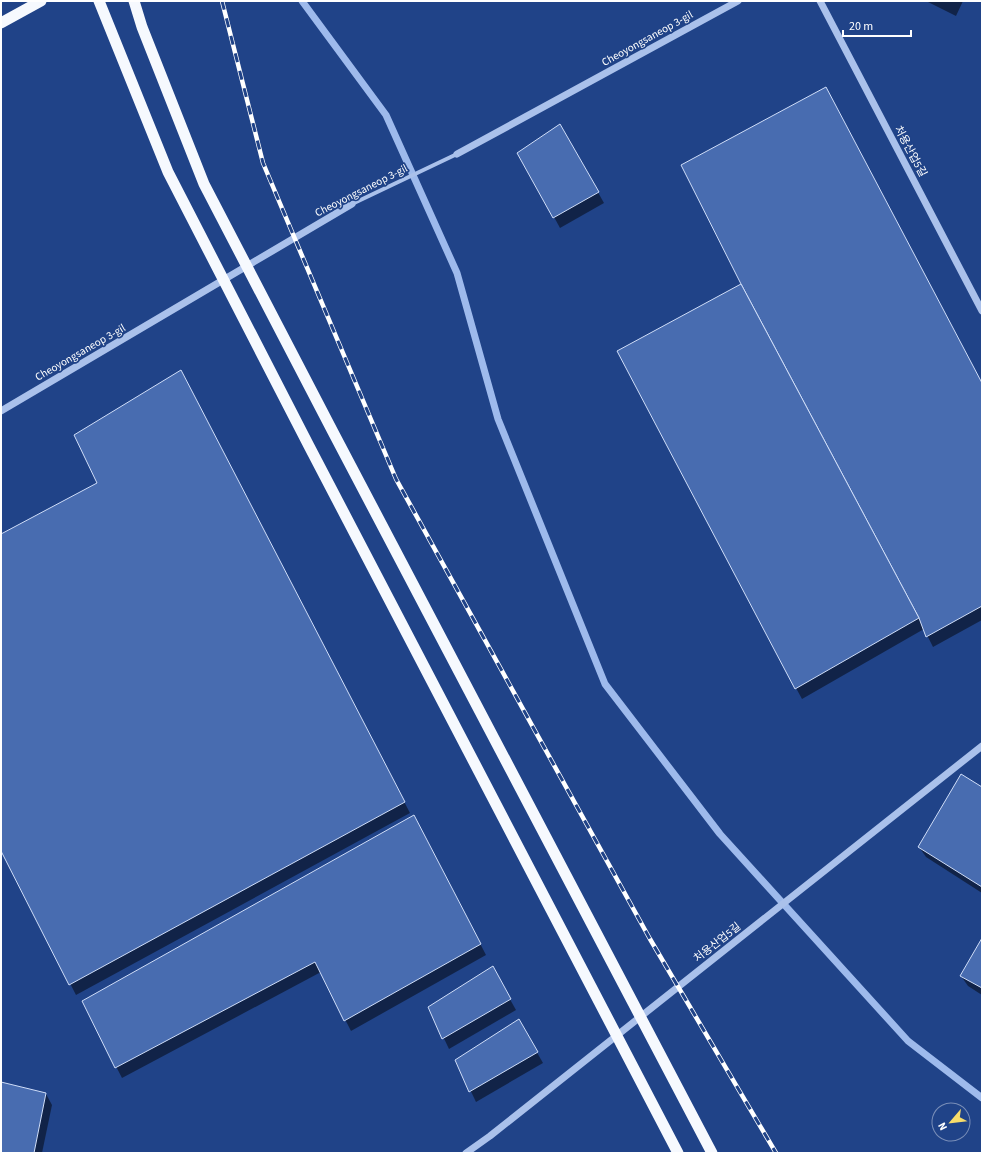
<svg xmlns="http://www.w3.org/2000/svg" width="983" height="1154" font-family="'Source Sans 3','Noto Sans KR',sans-serif">
<rect width="100%" height="100%" fill="#204388"/>
<!-- shadow -->
<g fill="#0007">
<path d="M926 1H963L956 16Z"/>
<path d="M560 125 604 203 560 228 554 217Z"/>
<path d="M742 285 982 384V620L933 647 924 629 802 699 796 688Z"/>
<path d="M181 371 410 813 76 995 1 849V535L99 483Z"/>
<path d="M982 788V893L926 857 919 847Z"/>
<path d="M420 827 486 955 351 1031 321 972 122 1078 83 1002Z"/>
<path d="M982 940V995L968 986 961 976Z"/>
<path d="M492 967 516 1010 449 1049 429 1007Z"/>
<path d="M519 1021 543 1063 476 1102 456 1060Z"/>
<path d="M1 1083 46 1094 52 1105 42 1153H1Z"/>
</g>
<g fill="none" stroke-linecap="round" stroke-linejoin="round">
<!-- stream -->
<path stroke="#9ebaec" stroke-width="7" d="M302 1 386 115 457 273 498 419 605 684 720 834 908 1041 982 1098"/>
</g>
<!-- building -->
<g fill="#486cb0" stroke="#cfddf8">
<path d="M826 87 982 383V606L926 637 919 618 741 284 681 165Z"/>
<path d="M560 124 599 192 553 218 517 153Z"/>
<path d="M741 284 919 618 795 689 617 351Z"/>
<path d="M181 370 405 802 69 985 1 851V534L97 483 74 435Z"/>
<path d="M961 774 982 787V887L918 847Z"/>
<path d="M414 815 481 944 344 1021 315 962 115 1068 82 1001Z"/>
<path d="M982 938V988L960 976Z"/>
<path d="M493 966 511 999 442 1039 428 1007Z"/>
<path d="M519 1019 538 1052 469 1092 455 1060Z"/>
<path d="M1 1082 46 1093 34 1153H1Z"/>
</g>
<g fill="none" stroke-linecap="round" stroke-linejoin="round">
<!-- minor -->
<path stroke="#aac1eb" stroke-width="4" d="M352 204 457 154"/>
<!-- tertiary -->
<g stroke="#aac1eb" stroke-width="7">
<path d="M820 1 982 311"/>
<path d="M457 154 738 1"/>
<path d="M1 411 352 204"/>
<path d="M466 1153 490 1136 982 746"/>
</g>
<!-- trunk -->
<path stroke="#f6f9fe" stroke-width="11" d="M1 23 41 1"/>
<defs>
<path id="rail" d="M222 1 263 163 396 479 650 939 776 1153"/>
</defs>
<!-- rail casing -->
<use href="#rail" stroke="#fff" stroke-width="4.5"/>
<!-- rail -->
<use href="#rail" stroke="#204388" stroke-width="3" stroke-dasharray="9" stroke-linecap="butt"/>
<!-- trunk-bridge -->
<g stroke="#f6f9fe" stroke-width="11">
<path d="M99 1 168 172 309 446 678 1153"/>
<path d="M134 1 142 27 204 184 333 432 712 1153"/>
</g>
</g>
<g text-anchor="middle" stroke-width="3.5" stroke-linejoin="round" paint-order="stroke">
<!-- street labels -->
<g font-size="11" fill="#fff" stroke="#204388">
<text transform="translate(647 38) rotate(-29)" y="4">Cheoyongsaneop 3-gil</text>
<text transform="translate(911 151) rotate(62)" y="4">처용산업5길</text>
<text transform="translate(361 190) rotate(-27)" y="4">Cheoyongsaneop 3-gil</text>
<text transform="translate(80 352) rotate(-30)" y="4">Cheoyongsaneop 3-gil</text>
<text transform="translate(717 942) rotate(-38)" y="4">처용산업5길</text>
</g>
</g>
<!-- border -->
<rect width="983" height="1154" fill="none" stroke="#ffffff" stroke-width="4"/>
<!-- north arrow -->
<g transform="translate(951 1122) rotate(242)"><circle r="19" fill="#204388" stroke="#798eb8"/>
<path d="M0-3L7 15L0 10L-7 15Z" fill="#f8dd6a"/>
<text y="-6" font-size="11" font-weight="bold" text-anchor="middle" fill="#ffffff">N</text>
</g>
<!-- scale -->
<path d="M843 30v6h68v-6" fill="none" stroke="#ffffff" stroke-width="2"/>
<text x="849" y="30" font-size="12" fill="#ffffff" stroke="#204388" stroke-width="3" paint-order="stroke">20 m</text>
</svg>
